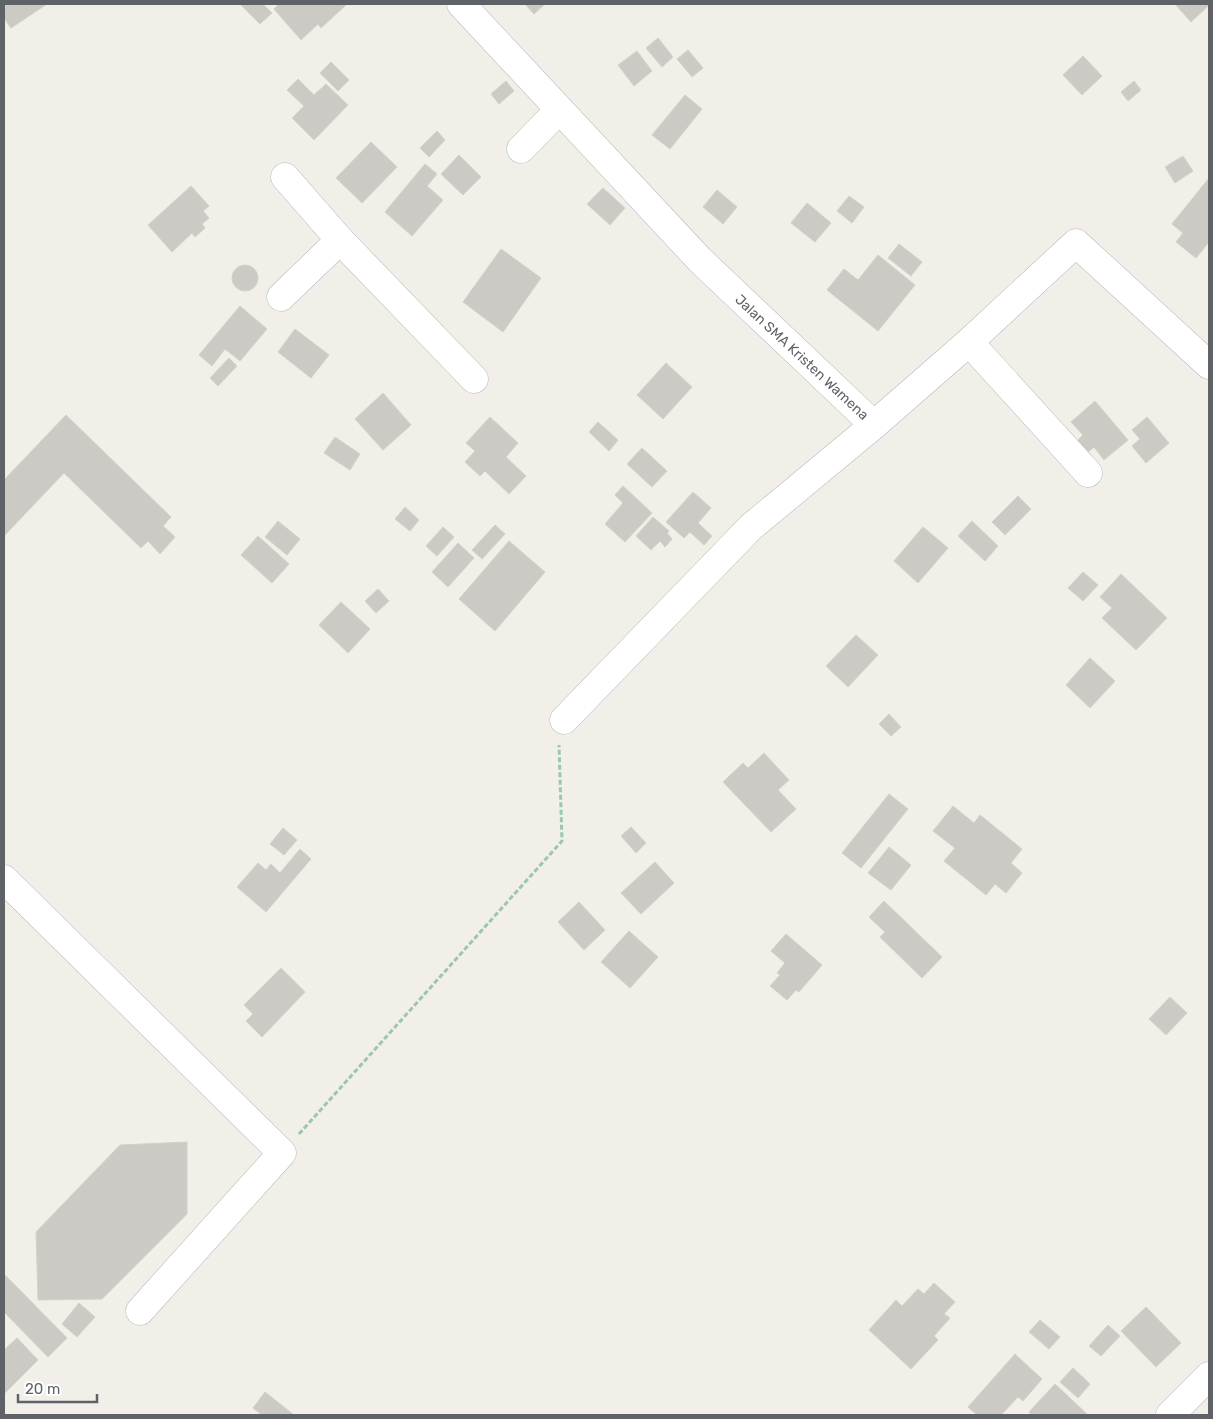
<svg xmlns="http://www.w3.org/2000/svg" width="1213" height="1419" font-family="Rubik,sans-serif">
<rect width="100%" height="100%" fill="#f1efe8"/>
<!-- building -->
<g fill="#cccac5" stroke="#d6d1c6">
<path d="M7 4H47L11 28 4 18V6Z"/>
<path d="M240 4H263L272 13 260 24Z"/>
<path d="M279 4H347L321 28 318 24 301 40 274 9Z"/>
<path d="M525 4H545L534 14Z"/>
<path d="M1175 4H1208L1209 5 1191 22Z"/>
<path d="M658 38 673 57 662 67 646 48Z"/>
<path d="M688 50 703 68 692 77 677 59Z"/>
<path d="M637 51 652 71 634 86 618 65Z"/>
<path d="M1083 56 1102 76 1082 95 1063 75Z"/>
<path d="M331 62 349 80 338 91 320 73Z"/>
<path d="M298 79 314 95 326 84 348 105 314 140 292 118 304 106 287 90Z"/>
<path d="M506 81 514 91 499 104 491 94Z"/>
<path d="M1134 81 1141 90 1128 101 1121 92Z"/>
<path d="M685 95 702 109 670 149 652 135Z"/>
<path d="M437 131 445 140 429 157 420 148Z"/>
<path d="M371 142 397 167 362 203 336 178Z"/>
<path d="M459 155 481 177 463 195 441 174Z"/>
<path d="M1183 156 1193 171 1175 183 1165 167Z"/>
<path d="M425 164 437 174 427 186 443 200 412 236 385 212Z"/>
<path d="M1209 178V242L1196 258 1176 242 1183 233 1172 224Z"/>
<path d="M191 186 209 206 203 211 209 218 202 224 205 228 195 237 192 233 172 252 148 225Z"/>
<path d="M603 188 625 208 610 225 587 204Z"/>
<path d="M717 190 737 207 723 224 703 207Z"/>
<path d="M849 196 864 207 852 223 837 211Z"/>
<path d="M807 203 831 223 815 242 791 223Z"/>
<path d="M899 244 922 262 911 276 888 258Z"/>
<path d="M501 249 541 278 503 332 463 302Z"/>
<path d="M878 255 915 285 878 331 827 290 844 269 858 280Z"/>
<circle cx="245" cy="278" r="13"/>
<path d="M240 306 267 329 240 361 225 349 212 366 199 355Z"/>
<path d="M295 329 329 355 311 378 278 352Z"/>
<path d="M229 358 237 366 218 386 210 378Z"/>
<path d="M666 363 692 387 663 419 637 395Z"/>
<path d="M383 393 411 425 383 450 355 419Z"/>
<path d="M1095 401 1128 440 1104 460 1094 447 1087 453 1077 441 1083 435 1071 422Z"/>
<path d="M66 415 171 517 163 526 175 537 160 554 148 541 141 548 64 473 4 536V480Z"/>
<path d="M490 417 518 443 506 457 526 476 509 494 485 471 480 476 465 462 475 451 466 443Z"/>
<path d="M1147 417 1169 443 1146 463 1132 446 1140 439 1132 430Z"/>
<path d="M598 422 618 440 609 451 589 432Z"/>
<path d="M335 437 360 454 350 470 324 453Z"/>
<path d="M642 448 667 471 652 487 627 464Z"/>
<path d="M623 486 652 513 625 542 605 524 623 503 615 495Z"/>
<path d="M693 492 711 508 698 523 712 536 704 545 690 532 684 538 666 522Z"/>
<path d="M1018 496 1031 509 1005 535 992 522Z"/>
<path d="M405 507 419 520 410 531 395 519Z"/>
<path d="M653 517 669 531 667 533 672 539 665 547 660 541 651 550 636 536Z"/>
<path d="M278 521 300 539 287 555 265 537Z"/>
<path d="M972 521 998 546 985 561 958 536Z"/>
<path d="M495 525 505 534 482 559 472 550Z"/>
<path d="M443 527 454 537 437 556 426 546Z"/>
<path d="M923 527 948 548 918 583 894 561Z"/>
<path d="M258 536 289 564 272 583 241 555Z"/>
<path d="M509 541 545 572 495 631 459 599Z"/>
<path d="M458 543 474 558 448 587 432 572Z"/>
<path d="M1083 572 1098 585 1083 601 1068 588Z"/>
<path d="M1121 574 1167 618 1136 650 1102 618 1112 608 1100 597Z"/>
<path d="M378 589 389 601 376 613 365 601Z"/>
<path d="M341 602 370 629 348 653 319 625Z"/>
<path d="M856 635 878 655 848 687 826 666Z"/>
<path d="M1090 658 1115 681 1090 708 1066 685Z"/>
<path d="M889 714 901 727 891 736 879 724Z"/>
<path d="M764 753 789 780 778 790 796 809 771 832 723 782 743 763 748 768Z"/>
<path d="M889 794 908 809 861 868 842 853Z"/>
<path d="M953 806 974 823 980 815 1022 849 1011 863 1022 873 1006 893 995 884 986 895 944 861 955 848 933 831Z"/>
<path d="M631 827 646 843 636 853 621 836Z"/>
<path d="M283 828 297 840 284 855 270 844Z"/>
<path d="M889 847 911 865 891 890 868 873Z"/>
<path d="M300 849 311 859 266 912 237 887 258 863 266 870 271 864 280 873Z"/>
<path d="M655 862 674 883 641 914 621 893Z"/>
<path d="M884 901 942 957 922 978 880 937 885 932 869 917Z"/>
<path d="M579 902 605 930 584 950 558 922Z"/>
<path d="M629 931 658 957 630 988 601 962Z"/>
<path d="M786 934 822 965 799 992 796 990 787 1000 770 986 780 975 777 973 785 963 771 951Z"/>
<path d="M281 968 305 992 262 1037 246 1021 253 1014 244 1005Z"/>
<path d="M1170 997 1187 1013 1166 1035 1149 1019Z"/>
<path d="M187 1142V1214L102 1299 38 1300 36 1232 120 1145Z"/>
<path d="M4 1274 67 1338 48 1357 4 1312Z"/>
<path d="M934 1283 955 1302 944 1314 950 1318 934 1336 938 1340 911 1369 869 1330 896 1300 902 1306 918 1289 924 1294Z"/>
<path d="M79 1303 95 1317 77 1337 62 1324Z"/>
<path d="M1146 1307 1181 1343 1156 1367 1121 1331Z"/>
<path d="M1040 1320 1060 1337 1049 1349 1029 1332Z"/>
<path d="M1108 1325 1120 1336 1101 1356 1089 1346Z"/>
<path d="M17 1338 38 1360 4 1394V1350Z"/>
<path d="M1015 1354 1042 1379 1023 1401 1018 1397 1001 1415H977L968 1407Z"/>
<path d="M1073 1368 1090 1384 1078 1398 1060 1382Z"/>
<path d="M1055 1384 1088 1415H1032L1029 1412Z"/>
<path d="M265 1392 294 1415H262L253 1408Z"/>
</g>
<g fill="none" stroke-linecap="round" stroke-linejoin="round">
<defs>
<g id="street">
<path d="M461 4 700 260 874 425 969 342 1076 243 1209 365"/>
<path d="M521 149 559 110"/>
<path d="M285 177 340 240 474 379"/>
<path d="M281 297 340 240"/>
<path d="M969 342 1088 473"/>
<path d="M564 720 751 527 874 425"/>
<path d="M4 879 282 1153 140 1311"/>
<path d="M1170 1415 1209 1376"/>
</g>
</defs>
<!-- street casing -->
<use href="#street" stroke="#b5b8bc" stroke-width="29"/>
<!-- path -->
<path stroke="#9cc7a9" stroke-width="3" stroke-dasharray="5 2.5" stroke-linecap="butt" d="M299 1134 562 841 559 745"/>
<!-- street -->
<use href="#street" stroke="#fff" stroke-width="28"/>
</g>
<g text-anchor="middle" stroke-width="4" stroke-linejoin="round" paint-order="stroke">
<!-- street labels -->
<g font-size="14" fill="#5f6368" stroke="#fff">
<text transform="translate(802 357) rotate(43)" y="5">Jalan SMA Kristen Wamena</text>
</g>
</g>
<!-- border -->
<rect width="1213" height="1419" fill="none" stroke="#5f6368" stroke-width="10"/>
<!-- scale -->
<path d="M18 1394v8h79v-8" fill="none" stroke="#5f6368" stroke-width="2.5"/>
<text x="25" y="1394" font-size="15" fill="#5f6368" stroke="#ffffff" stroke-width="4" paint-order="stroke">20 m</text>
</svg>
